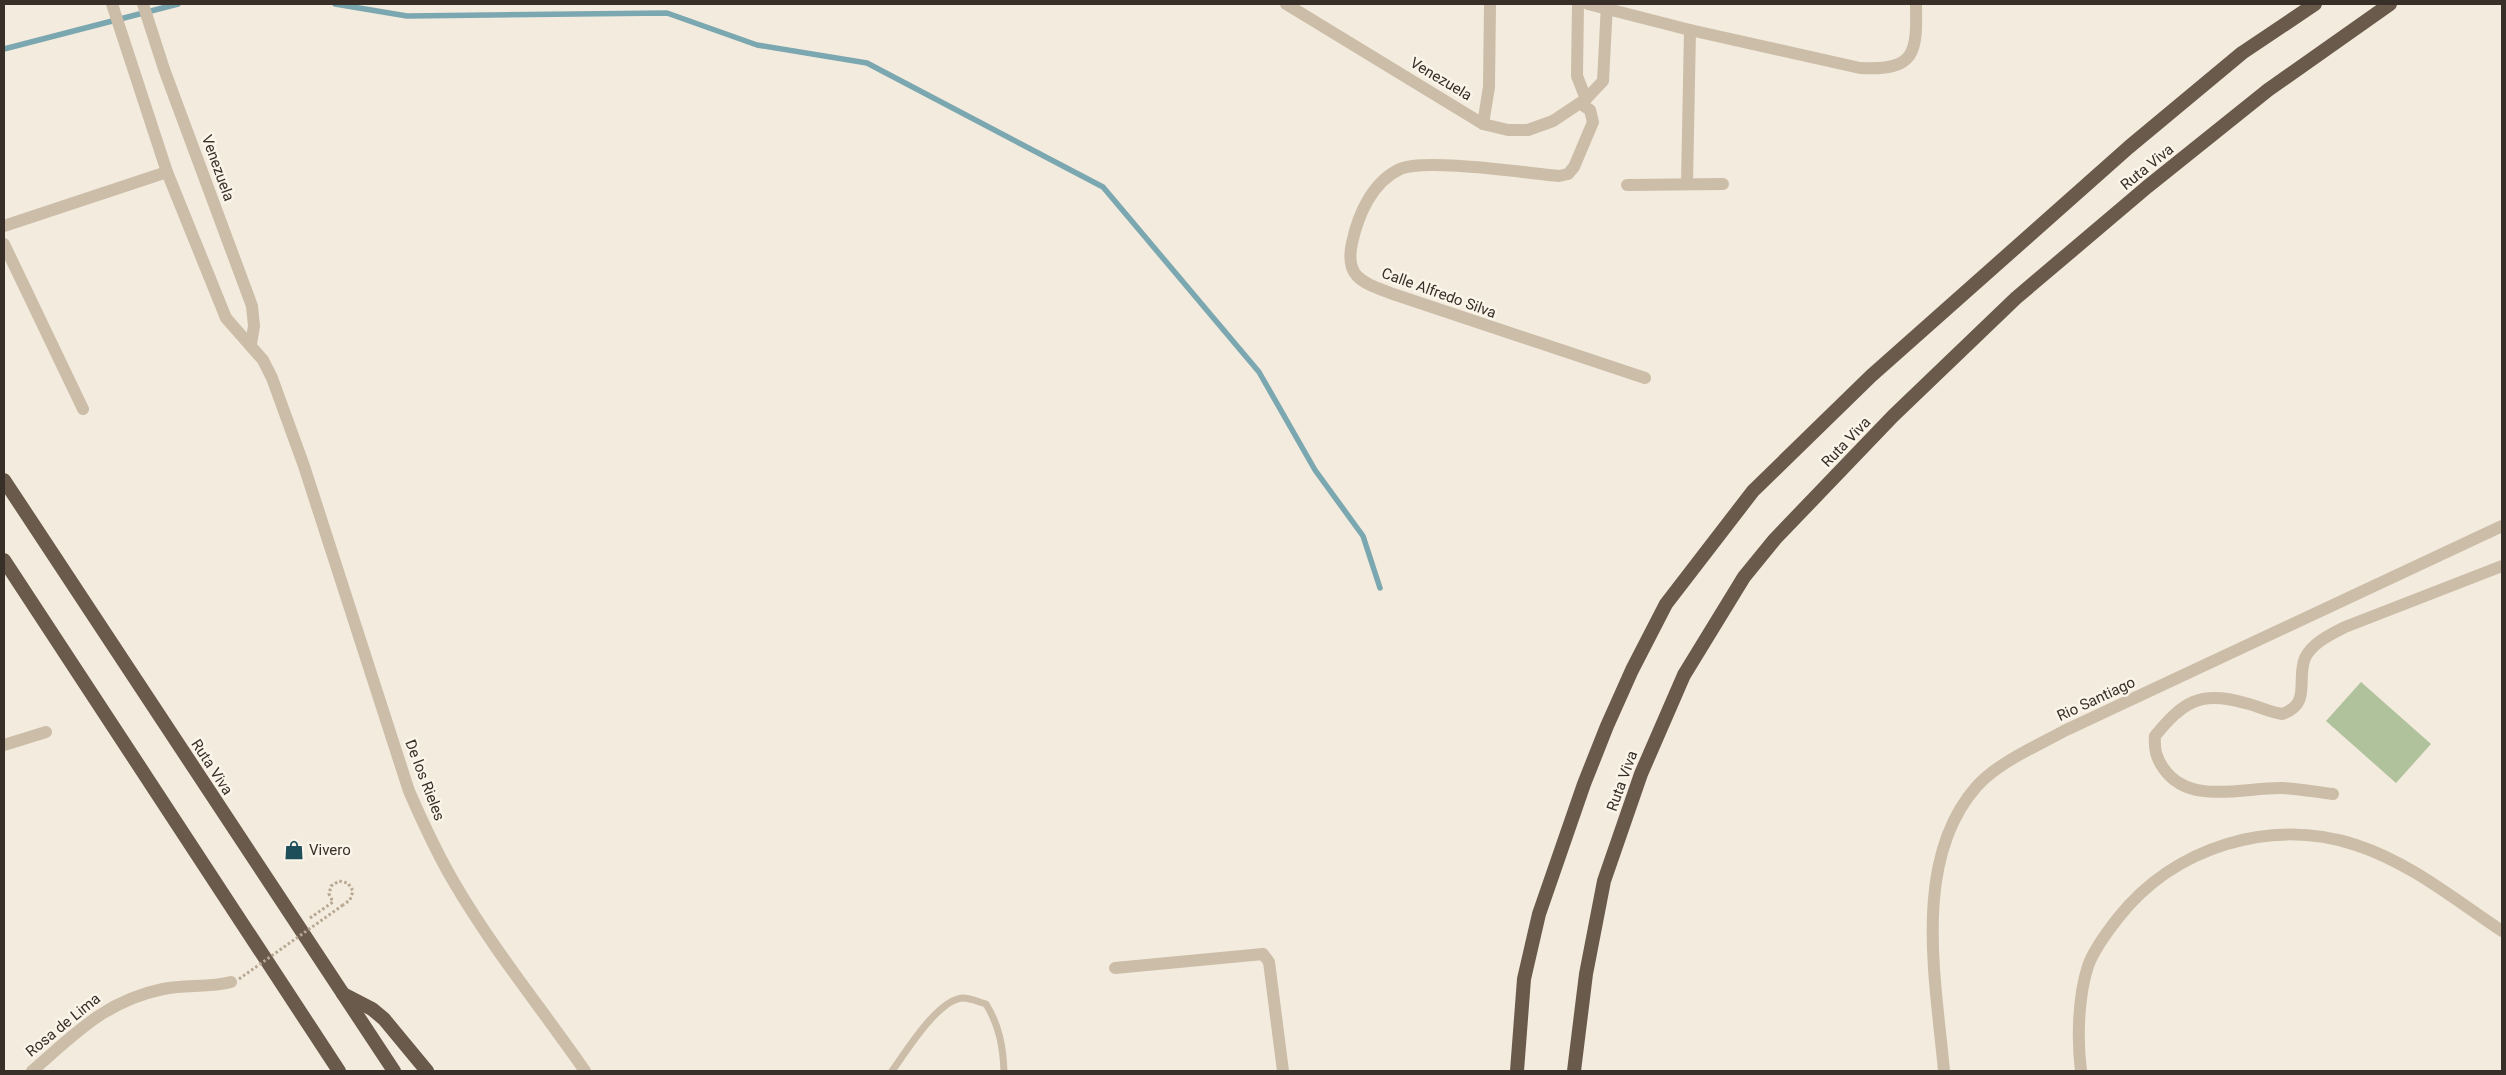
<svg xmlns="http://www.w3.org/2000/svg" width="2506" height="1075" font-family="Roboto,sans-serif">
<rect width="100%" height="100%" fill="#f3ebdd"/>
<!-- pitch -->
<path fill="#b0c29c" d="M2361 682 2431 744 2396 783 2326 721Z"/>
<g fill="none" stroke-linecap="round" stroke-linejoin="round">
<!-- stream -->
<g stroke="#7ba7b0" stroke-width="5.5">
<path d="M335 4 407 16 667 13 757 45 867 63 1103 187 1259 372 1315 470 1363 536 1380 588"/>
<path d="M4 49 178 4"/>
</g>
<!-- path -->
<path stroke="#b7a792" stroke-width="3" stroke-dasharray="2.5 2.5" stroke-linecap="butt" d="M310 918 333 902 329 894 331 886 339 881 348 883 353 891 350 900 343 905"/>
<!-- service -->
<path stroke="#cbbda8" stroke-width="7" d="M892 1071C906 1052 938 999 963 998 970 998 979 1002 986 1004 999 1025 1003 1046 1004 1071"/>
<!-- minor -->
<g stroke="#cbbda8" stroke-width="12">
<path d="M112 4 167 172 226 318 263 360 272 378 304 466 409 791C423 823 437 854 455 884 493 949 542 1009 585 1071"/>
<path d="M143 4 164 69 252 306 254 326 251 344"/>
<path d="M1286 4 1483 124 1508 130H1528L1553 121 1586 99 1603 81 1607 4"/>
<path d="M1578 4 1577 76 1586 99"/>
<path d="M1588 4 1690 30 1860 68C1916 71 1917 53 1916 4"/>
<path d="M1581 104 1590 110 1593 122 1574 167 1568 174 1559 176C1525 173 1426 158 1400 169 1372 182 1358 215 1352 243 1344 279 1365 283 1393 294L1645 378"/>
<path d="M1483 124 1489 87 1490 4"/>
<path d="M1687 184 1690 30"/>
<path d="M1627 185 1723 184"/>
<path d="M4 226 167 172"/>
<path d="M4 244 83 409"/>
<path d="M4 745 46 732"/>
<path d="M2333 794C2316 792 2300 789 2283 788 2244 787 2190 806 2164 769 2156 758 2154 749 2155 736 2183 702 2200 690 2245 703 2258 706 2269 712 2282 714 2312 704 2296 680 2305 658 2312 643 2331 634 2345 627L2502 566"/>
<path d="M1115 968 1263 954 1269 962 1283 1071"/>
<path d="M32 1071C75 1034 105 1001 163 989 185 984 209 988 231 982"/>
<path d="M1944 1071C1936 981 1911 860 1977 786 1999 762 2035 747 2064 731L2502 526"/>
<path d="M2081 1071C2077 1039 2078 997 2088 966 2094 949 2107 932 2118 918 2174 847 2270 817 2356 845 2411 863 2455 900 2502 931"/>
</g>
<!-- trunk -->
<g stroke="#6a5a4c" stroke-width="14">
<path d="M4 480 394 1071"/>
<path d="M4 560 339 1071"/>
<path d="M343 994 372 1009 384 1019 427 1071"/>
<path d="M1517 1071 1524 979 1539 914 1584 784 1607 726 1632 670 1666 604 1753 491 1871 376 2129 147 2242 53 2315 4"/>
<path d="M1574 1071 1586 974 1604 881 1641 774 1684 675 1744 577 1775 539 1893 416 2016 298 2147 187 2268 90 2390 4"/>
</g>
<!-- path-bridge -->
<path stroke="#b7a792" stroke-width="3" stroke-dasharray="2.5 2.5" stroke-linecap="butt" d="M239 979 343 905"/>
</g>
<!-- icons -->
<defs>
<symbol id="shop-bare" viewBox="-9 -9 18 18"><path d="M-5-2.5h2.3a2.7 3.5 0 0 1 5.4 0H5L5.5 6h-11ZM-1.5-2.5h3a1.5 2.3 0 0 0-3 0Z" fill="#1d4e5a" stroke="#faf4e9" stroke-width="2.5" paint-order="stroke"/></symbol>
</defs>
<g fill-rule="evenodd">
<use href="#shop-bare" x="280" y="836" width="28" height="28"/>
</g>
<g text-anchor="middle" stroke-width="5" stroke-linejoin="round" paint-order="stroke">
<!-- street labels -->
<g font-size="15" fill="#382f29" stroke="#faf4e9">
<text transform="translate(1441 79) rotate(31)" y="5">Venezuela</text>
<text transform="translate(2147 167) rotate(-39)" y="5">Ruta Viva</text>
<text transform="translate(218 168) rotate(70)" y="5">Venezuela</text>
<text transform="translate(1439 293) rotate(20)" y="5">Calle Alfredo Silva</text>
<text transform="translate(1846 442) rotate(-46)" y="5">Ruta Viva</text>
<text transform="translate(2096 699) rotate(-25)" y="5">Rio Santiago</text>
<text transform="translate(212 767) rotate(57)" y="5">Ruta Viva</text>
<text transform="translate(425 780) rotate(69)" y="5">De los Rieles</text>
<text transform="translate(1622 781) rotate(-70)" y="5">Ruta Viva</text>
<text transform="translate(63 1025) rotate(-39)" y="5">Rosa de Lima</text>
</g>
<!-- poi labels -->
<g font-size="15" fill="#382f29" stroke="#faf4e9" text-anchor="start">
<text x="309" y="855">Vivero</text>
</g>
</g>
<!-- border -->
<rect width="2506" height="1075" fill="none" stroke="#382f29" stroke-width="10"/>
</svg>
